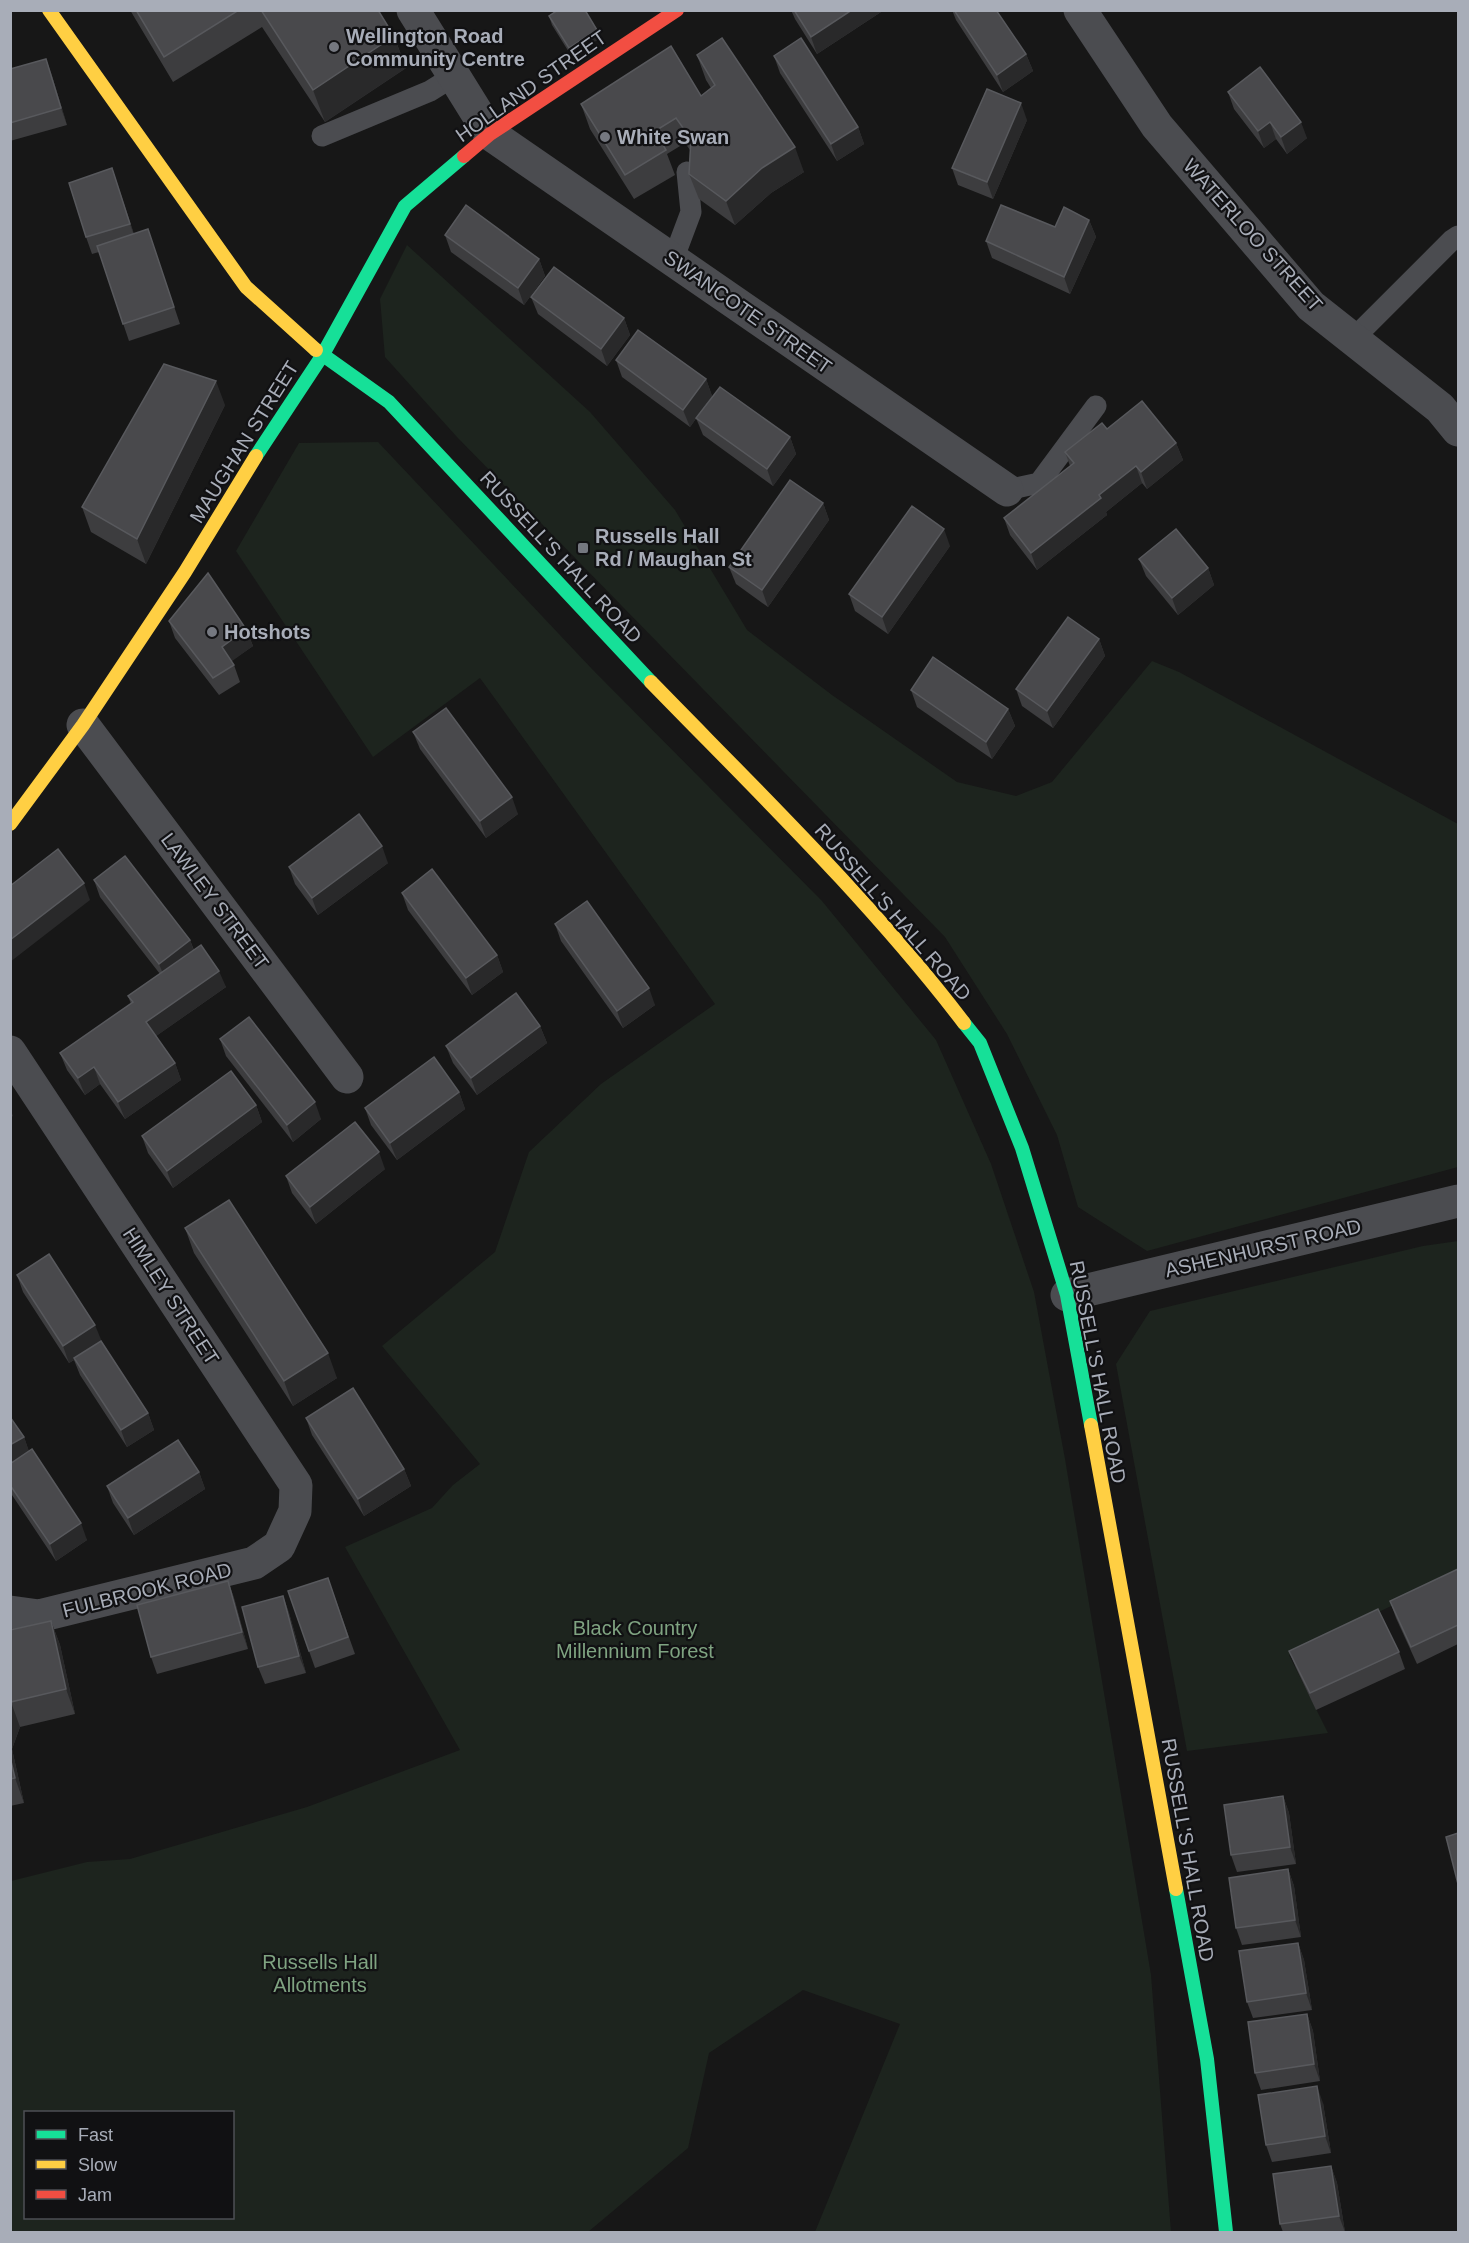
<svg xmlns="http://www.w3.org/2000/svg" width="1469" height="2243" font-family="Helvetica,sans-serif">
<rect width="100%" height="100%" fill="#171717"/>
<!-- green -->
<g fill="#1d241e" fill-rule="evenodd">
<path d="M407 245 590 412 675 510 747 630 832 695 957 782 1016 796 1052 782 1152 661 1179 672 1458 824V1167L1147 1251 1078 1207 1057 1135 1007 1034 945 937 457 437 385 357 380 299Z"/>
<path d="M378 442 592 669 822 901 936 1040 991 1164 1034 1292 1065 1459 1151 1975 1171 2232H815L900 2024 803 1990 709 2053 688 2148 588 2232H11V1881L87 1862 130 1859 307 1807 460 1750 345 1547 432 1508 453 1485 480 1464 382 1346 495 1252 529 1152 601 1084 715 1004 480 678 373 757 236 551 299 443ZM232 2112V2218H26V2112Z"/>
<path d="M1458 1241V1574L1289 1655 1328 1733 1187 1751 1116 1364 1150 1311 1423 1246Z"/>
</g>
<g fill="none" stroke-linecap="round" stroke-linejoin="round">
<!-- lane -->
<g stroke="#4b4c50" stroke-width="21">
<path d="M322 136 430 91 454 76"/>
<path d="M673 260 691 212 687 172"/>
<path d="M1353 339 1452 240 1458 236"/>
<path d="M1007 490 1039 483 1096 406"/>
</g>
<!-- street -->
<g stroke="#4b4c50" stroke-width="33">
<path d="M413 10 490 134 1007 490"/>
<path d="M1080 10 1157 126 1311 306 1440 408 1458 430"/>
<path d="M83 725 347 1077"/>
<path d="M10 1052 296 1485 295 1511 279 1546 254 1563 39 1616 10 1612"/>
<path d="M1067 1295 1458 1201"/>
</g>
<!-- fast -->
<g stroke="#16e098" stroke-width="14">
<path d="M316 350 389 402 651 682"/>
<path d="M256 456 322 356 405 206 464 156"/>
<path d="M964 1023 980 1043 1022 1148 1067 1295 1091 1425"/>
<path d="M1176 1889 1207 2059 1226 2232"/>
</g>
<!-- slow -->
<g stroke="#ffcf43" stroke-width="14">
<path d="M49 10 246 287 316 350"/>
<path d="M651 682C758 792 870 900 964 1023"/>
<path d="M10 824 83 725 185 572 256 456"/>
<path d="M1091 1425 1176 1889"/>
</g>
<!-- jam -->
<path stroke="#f24e42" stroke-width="14" d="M464 156 490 134 677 10"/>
</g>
<!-- wall -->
<g fill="#3d3d3f">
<path d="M130 10H378L394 36 406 68 325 122 262 27 173 82Z"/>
<path d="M791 10H884L817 54 795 19Z"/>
<path d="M952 10H996L1026 54 1033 71 1003 92 956 20Z"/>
<path d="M549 16 597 30 600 38 572 57 552 25Z"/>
<path d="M697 55 804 172 771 193 735 225 699 199 689 174 690 150 685 143 667 154 675 175 634 199 590 129 581 104 701 96 711 88 706 80Z"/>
<path d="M774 56 858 127 864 144 837 161 780 73Z"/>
<path d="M46 59 52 76 67 125 10 141V69Z"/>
<path d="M1228 92 1307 138 1287 154 1276 139 1264 148 1234 109Z"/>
<path d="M1027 120 993 199 958 185 952 168Z"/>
<path d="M112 168 134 234 148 229 180 324 129 341 99 252 92 254 86 237Z"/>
<path d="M1089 220 1096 237 1070 294 992 258 986 241Z"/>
<path d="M445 235 539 259 545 276 524 305 451 252Z"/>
<path d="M531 297 624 318 630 335 607 366 538 314Z"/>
<path d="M616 360 706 379 712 396 690 427 622 377Z"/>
<path d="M225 405 146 564 91 532 82 507Z"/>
<path d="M696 418 790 437 796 454 773 486 703 435Z"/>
<path d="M1107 429 1176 443 1183 460 1147 489 1142 483 1106 512 1107 515 1037 570 1010 535 1004 518 1070 466 1065 452Z"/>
<path d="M823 503 829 520 768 607 736 584 729 567Z"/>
<path d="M950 546 888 634 855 611 849 594Z"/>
<path d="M1139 559 1208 568 1214 585 1178 615 1146 576Z"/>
<path d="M169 621 246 629 253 646 231 661 234 665 240 682 219 695 175 638Z"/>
<path d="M1099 639 1105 656 1053 728 1022 706 1016 689Z"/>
<path d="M911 690 1008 709 1015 726 992 759 917 707Z"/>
<path d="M413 732 518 814 486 838 420 749Z"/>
<path d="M388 863 318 915 295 884 289 867Z"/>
<path d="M94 880 190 940 194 950 226 987 156 1036 175 1063 181 1080 125 1119 100 1084 85 1095 67 1070 60 1053 131 1004 128 996 160 974 100 897Z"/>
<path d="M402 893 497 955 503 972 472 995 408 910Z"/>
<path d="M555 924 655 1005 623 1028 561 941Z"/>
<path d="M540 1026 547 1043 477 1095 453 1063 446 1046Z"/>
<path d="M220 1039 321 1119 293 1142 226 1056Z"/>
<path d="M459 1092 465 1109 397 1160 371 1125 365 1108Z"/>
<path d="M256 1105 262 1122 173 1188 148 1153 142 1136Z"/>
<path d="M385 1169 316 1224 292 1193 286 1176Z"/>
<path d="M185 1228 337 1378 293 1406 194 1253Z"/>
<path d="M17 1275 102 1342 148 1413 154 1430 127 1447 80 1375 74 1360 69 1363 23 1292Z"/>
<path d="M10 1417 24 1437 29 1452 87 1540 56 1561 10 1492Z"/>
<path d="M306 1418 404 1469 411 1486 364 1516 312 1435Z"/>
<path d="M199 1472 205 1489 134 1535 113 1503 107 1486Z"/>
<path d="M1458 1569V1644L1417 1664 1396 1618 1390 1601Z"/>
<path d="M328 1578 355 1654 315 1668 309 1651Z"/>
<path d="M228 1581 234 1598 248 1649 157 1674 151 1657Z"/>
<path d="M283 1596 289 1613 306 1673 265 1684 258 1667Z"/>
<path d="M51 1621 60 1645 75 1714 20 1727 12 1749 24 1803 10 1806V1630Z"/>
<path d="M1289 1651 1399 1652 1405 1669 1316 1710 1296 1668Z"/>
<path d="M1283 1796 1289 1813 1296 1864 1237 1872 1231 1855Z"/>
<path d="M1288 1869 1294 1886 1301 1937 1242 1945 1236 1928Z"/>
<path d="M1298 1943 1304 1960 1312 2010 1253 2018 1247 2002Z"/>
<path d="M1307 2014 1313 2031 1320 2081 1261 2090 1255 2073Z"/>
<path d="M1323 2103 1331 2153 1272 2162 1266 2145Z"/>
<path d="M1331 2166 1337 2183 1345 2232H1283L1280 2224Z"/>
</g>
<!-- shaded-wall -->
<g fill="#29292a">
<path d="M852 10H884L817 54 811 37Z"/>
<path d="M597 30 600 38 572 57 569 48Z"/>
<path d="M394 36 406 68 325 122 313 90Z"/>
<path d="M1026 54 1033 71 1003 92 997 75Z"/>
<path d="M46 59 52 76 67 125 61 108Z"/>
<path d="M1021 103 1027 120 993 199 987 182Z"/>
<path d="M1270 122 1276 139 1264 148 1258 131Z"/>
<path d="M1301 122 1307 138 1287 154 1281 137Z"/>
<path d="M858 127 864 144 837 161 831 144Z"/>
<path d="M795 147 804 172 771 193 735 225 726 201 762 168Z"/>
<path d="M112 168 118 185 136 241 130 224Z"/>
<path d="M1089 220 1096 237 1070 294 1064 277Z"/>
<path d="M539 259 545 276 524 305 518 288Z"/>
<path d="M624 318 630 335 607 366 601 349Z"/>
<path d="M706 379 712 396 690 427 683 410Z"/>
<path d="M216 381 225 405 146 564 137 539Z"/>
<path d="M790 437 796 454 773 486 767 469Z"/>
<path d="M1176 443 1183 460 1147 489 1141 472Z"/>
<path d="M1136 466 1142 483 1106 512 1107 515 1037 570 1031 553 1099 495Z"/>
<path d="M823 503 829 520 768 607 762 590Z"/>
<path d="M944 529 950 546 888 634 882 617Z"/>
<path d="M1208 568 1214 585 1178 615 1172 598Z"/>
<path d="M246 629 253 646 228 664 222 647Z"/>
<path d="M1099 639 1105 656 1053 728 1047 711Z"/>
<path d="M1008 709 1015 726 992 759 986 742Z"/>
<path d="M512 797 518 814 486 838 480 821Z"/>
<path d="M382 846 388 863 318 915 312 898Z"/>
<path d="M84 883 90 900 10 962V940Z"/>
<path d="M190 940 196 957 166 981 159 964Z"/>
<path d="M497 955 503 972 472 995 466 978Z"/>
<path d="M219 971 226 987 152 1039 146 1022Z"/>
<path d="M649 988 655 1005 623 1028 617 1011Z"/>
<path d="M540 1026 547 1043 477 1095 471 1078Z"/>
<path d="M175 1063 181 1080 125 1119 118 1102Z"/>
<path d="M94 1067 100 1084 85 1095 78 1078Z"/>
<path d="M459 1092 465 1109 397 1160 390 1143Z"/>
<path d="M315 1102 321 1119 293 1142 287 1125Z"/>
<path d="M256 1105 262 1122 173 1188 167 1171Z"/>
<path d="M10 1108 13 1116 10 1118Z"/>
<path d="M379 1152 385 1169 316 1224 310 1207Z"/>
<path d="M95 1325 102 1342 69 1363 63 1346Z"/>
<path d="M328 1353 337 1378 293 1406 284 1381Z"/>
<path d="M148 1413 154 1430 127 1447 121 1430Z"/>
<path d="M24 1437 30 1454 10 1467V1445Z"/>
<path d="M404 1469 411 1486 364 1516 358 1499Z"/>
<path d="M199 1472 205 1489 134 1535 128 1518Z"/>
<path d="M81 1523 87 1540 56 1561 50 1544Z"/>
<path d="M228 1581 234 1598 248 1649 242 1632Z"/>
<path d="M283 1596 289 1613 306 1673 299 1656Z"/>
<path d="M51 1621 60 1645 75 1714 66 1689Z"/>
<path d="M11 1702 20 1727 12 1749 24 1803 15 1778 10 1757Z"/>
<path d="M1283 1796 1289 1813 1296 1864 1290 1847Z"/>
<path d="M1288 1869 1294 1886 1301 1937 1295 1920Z"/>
<path d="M1298 1943 1304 1960 1312 2010 1306 1993Z"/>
<path d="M1307 2014 1313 2031 1320 2081 1314 2064Z"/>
<path d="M1317 2086 1323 2103 1331 2153 1325 2136Z"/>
<path d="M1331 2166 1337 2183 1345 2232 1339 2216Z"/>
</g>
<!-- building -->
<g fill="#49494c" stroke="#58595d" stroke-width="1.5">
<path d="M136 10H239L164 57Z"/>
<path d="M261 10H378L394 36 313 90Z"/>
<path d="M558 10H585L597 30 569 48 549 16Z"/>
<path d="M794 10H852L811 37Z"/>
<path d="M954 10H996L1026 54 997 75Z"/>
<path d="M722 38 795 147 762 168 726 201 689 174 691 139 676 118 655 131 666 150 625 175 581 104 671 46 701 96 715 85 697 55Z"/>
<path d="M801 38 858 127 831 144 774 56Z"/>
<path d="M46 59 61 108 10 123V69Z"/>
<path d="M1260 67 1301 122 1281 137 1270 122 1258 131 1228 92Z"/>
<path d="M987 89 1021 103 987 182 952 168Z"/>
<path d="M112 168 130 224 86 237 69 183Z"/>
<path d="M466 205 539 259 518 288 445 235Z"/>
<path d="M1001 205 1055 227 1064 207 1089 220 1064 277 986 241Z"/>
<path d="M148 229 174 307 123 324 97 246Z"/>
<path d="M554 267 624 318 601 349 531 297Z"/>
<path d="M638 330 706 379 683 410 616 360Z"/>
<path d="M164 364 216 381 137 539 82 507Z"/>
<path d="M720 387 790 437 767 469 696 418Z"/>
<path d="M1142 401 1176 443 1141 472 1136 466 1099 495 1101 498 1031 553 1004 518 1074 463 1065 452 1102 423 1107 429Z"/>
<path d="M790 480 823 503 762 590 729 567Z"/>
<path d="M912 506 944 529 882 617 849 594Z"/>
<path d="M1176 529 1208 568 1172 598 1139 559Z"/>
<path d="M208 573 246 629 222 647 234 665 213 678 169 621Z"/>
<path d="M1068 617 1099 639 1047 711 1016 689Z"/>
<path d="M933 657 1008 709 986 742 911 690Z"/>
<path d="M446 708 512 797 480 821 413 732Z"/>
<path d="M359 814 382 846 312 898 289 867Z"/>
<path d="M58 849 84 883 10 940V886Z"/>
<path d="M125 856 190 940 159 964 94 880Z"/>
<path d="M432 869 497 955 466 978 402 893Z"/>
<path d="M587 901 649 988 617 1011 555 924Z"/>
<path d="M201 945 219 971 146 1022 175 1063 118 1102 94 1067 78 1078 60 1053 133 1002 128 996Z"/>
<path d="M516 993 540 1026 471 1078 446 1046Z"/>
<path d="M249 1017 315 1102 287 1125 220 1039Z"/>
<path d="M434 1057 459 1092 390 1143 365 1108Z"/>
<path d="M231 1071 256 1105 167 1171 142 1136Z"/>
<path d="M355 1122 379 1152 310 1207 286 1176Z"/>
<path d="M229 1200 328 1353 284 1381 185 1228Z"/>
<path d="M49 1254 95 1325 63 1346 17 1275Z"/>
<path d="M101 1341 148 1413 121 1430 74 1358Z"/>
<path d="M353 1388 404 1469 358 1499 306 1418Z"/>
<path d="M10 1417 24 1437 10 1445Z"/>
<path d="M178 1440 199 1472 128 1518 107 1486Z"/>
<path d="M32 1449 81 1523 50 1544 10 1485V1464Z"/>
<path d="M1458 1569V1625L1411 1647 1390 1601Z"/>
<path d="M328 1578 348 1637 309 1651 288 1591Z"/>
<path d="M228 1581 242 1632 151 1657 137 1605Z"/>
<path d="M283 1596 299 1656 258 1667 242 1607Z"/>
<path d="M1378 1609 1399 1652 1310 1693 1289 1651Z"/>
<path d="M51 1621 66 1689 11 1702 10 1704V1630Z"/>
<path d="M10 1757 15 1778 10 1779Z"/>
<path d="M1283 1796 1290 1847 1231 1855 1224 1805Z"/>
<path d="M1458 1833V1884L1446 1837Z"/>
<path d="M1288 1869 1295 1920 1236 1928 1229 1878Z"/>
<path d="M1298 1943 1306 1993 1247 2002 1239 1951Z"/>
<path d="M1307 2014 1314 2064 1255 2073 1248 2022Z"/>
<path d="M1317 2086 1325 2136 1266 2145 1258 2095Z"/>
<path d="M1331 2166 1339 2216 1280 2224 1273 2174Z"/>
</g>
<!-- markers -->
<g fill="#757880" stroke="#111113" stroke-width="2">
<circle cx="334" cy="47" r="6"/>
<circle cx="605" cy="137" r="6"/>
<rect x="577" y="542" width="12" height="12" rx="3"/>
<circle cx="212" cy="632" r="6"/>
</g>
<g text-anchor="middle" stroke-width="4.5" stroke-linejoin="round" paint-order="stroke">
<!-- poi labels -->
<g font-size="20" font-weight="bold" fill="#a8adb8" stroke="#111113" text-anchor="start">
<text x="346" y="43">Wellington Road<tspan x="346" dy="23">Community Centre</tspan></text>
<text x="617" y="144">White Swan</text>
<text x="595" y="543">Russells Hall<tspan x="595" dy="23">Rd / Maughan St</tspan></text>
<text x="224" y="639">Hotshots</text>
</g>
<!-- street labels -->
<g font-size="20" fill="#a8adb8" stroke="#111113">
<text transform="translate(531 86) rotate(-35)" y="7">HOLLAND STREET</text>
<text transform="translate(1253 235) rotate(48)" y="7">WATERLOO STREET</text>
<text transform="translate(748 312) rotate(35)" y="7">SWANCOTE STREET</text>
<text transform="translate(244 442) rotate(-58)" y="7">MAUGHAN STREET</text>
<text transform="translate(561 557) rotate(47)" y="7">RUSSELL'S HALL ROAD</text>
<text transform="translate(215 901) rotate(53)" y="7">LAWLEY STREET</text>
<text transform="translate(893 912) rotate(49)" y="7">RUSSELL'S HALL ROAD</text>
<text transform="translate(1263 1248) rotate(-13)" y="7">ASHENHURST ROAD</text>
<text transform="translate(171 1296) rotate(57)" y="7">HIMLEY STREET</text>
<text transform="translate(1098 1372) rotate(79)" y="7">RUSSELL'S HALL ROAD</text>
<text transform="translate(147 1590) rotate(-14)" y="7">FULBROOK ROAD</text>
<text transform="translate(1188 1850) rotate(80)" y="7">RUSSELL'S HALL ROAD</text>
</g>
<!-- park labels -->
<g font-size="20" fill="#7fa381" stroke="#111113">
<text x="635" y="1635">Black Country<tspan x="635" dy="23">Millennium Forest</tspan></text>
<text x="320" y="1969">Russells Hall<tspan x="320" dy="23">Allotments</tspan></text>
</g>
</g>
<!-- border -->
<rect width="1469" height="2243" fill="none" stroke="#a8adb8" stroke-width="24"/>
<!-- legend -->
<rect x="24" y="2111" width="210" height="108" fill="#111113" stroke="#4d4f55" stroke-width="1.5"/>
<rect x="36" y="2130" width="30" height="9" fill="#16e098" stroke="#4d4f55" stroke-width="1.5"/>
<text x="78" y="2141" font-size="18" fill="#a8adb8">Fast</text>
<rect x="36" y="2160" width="30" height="9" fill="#ffcf43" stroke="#4d4f55" stroke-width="1.5"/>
<text x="78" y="2171" font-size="18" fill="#a8adb8">Slow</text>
<rect x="36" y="2190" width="30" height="9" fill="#f24e42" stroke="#4d4f55" stroke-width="1.5"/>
<text x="78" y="2201" font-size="18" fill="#a8adb8">Jam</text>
</svg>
